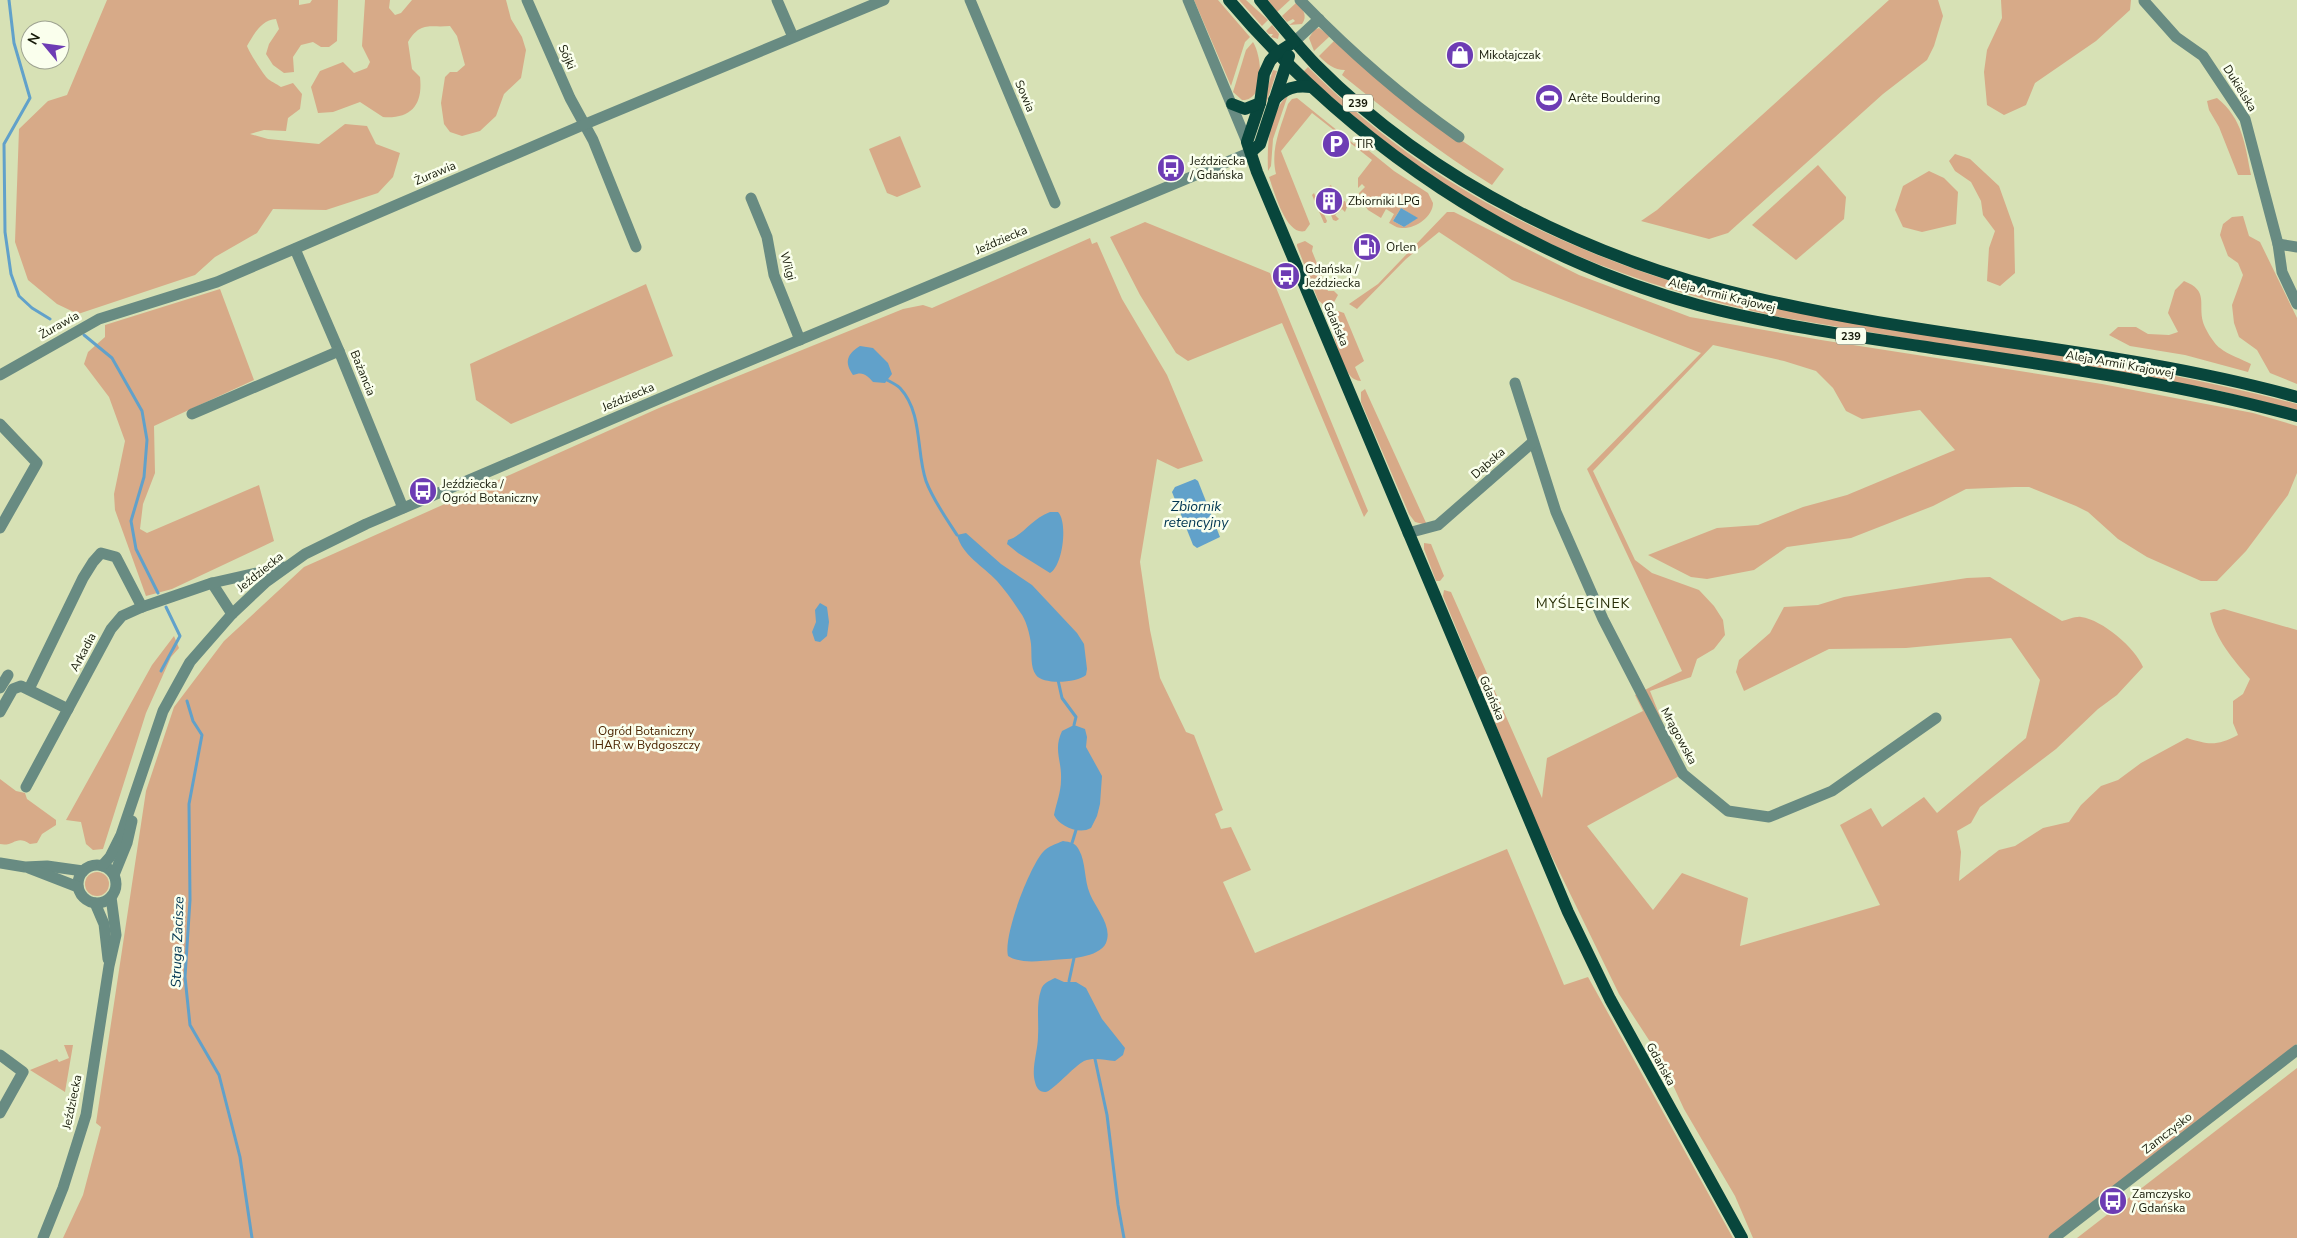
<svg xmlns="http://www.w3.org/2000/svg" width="2297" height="1238" font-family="'Nunito Sans',sans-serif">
<rect width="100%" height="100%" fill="#d7e1b5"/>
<!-- green -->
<g fill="#d7aa88" fill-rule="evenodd">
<path d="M107 0H299V5L310 3 312 0H338L337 41 329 47H321L313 42 301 45 293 57 294 72 284 73 273 65 266 54 269 44 279 29 276 19C261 20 254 34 247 46 249 52 263 74 267 78 270 81 277 84 281 87L293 83 302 94 300 109 288 118 286 131 264 130 250 134 268 139 319 144 345 124 367 126 376 144 400 153 393 177 378 193 326 210 273 209 257 233 215 257 195 275 78 314 57 304 28 280 15 242 19 129 48 101 67 95Z"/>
<path d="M365 0H390L389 8 395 15 401 13 412 0H506L511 19 522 37 526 50 521 78 504 94 496 116 480 131 462 136 450 132 444 124 441 103 445 77 450 72H457L465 65 457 36 450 26C429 28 421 21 408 42L412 69 420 77C423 104 412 119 383 117L360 102 333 112 318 113 311 87 320 71 343 62 354 73 367 68 370 62 362 46Z"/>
<path d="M1194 0H1218L1250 37 1245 42 1231 86Z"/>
<path d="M1239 0H1246L1268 20 1262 26Z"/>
<path d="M1268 0H1290L1277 12Z"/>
<path d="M1889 0H1938L1943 16 1934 46 1927 60 1883 94 1728 233 1709 239 1641 221 1657 210Z"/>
<path d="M2001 0H2131L2130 10 2096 41 2035 83 2026 105 2004 115 1987 105 1984 72 1987 50 2002 18Z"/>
<path d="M1297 2C1303 9 1308 16 1302 24L1289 25 1295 21 1293 19 1287 22 1282 16Z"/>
<path d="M1272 25 1279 34 1278 39 1271 37 1273 34H1269L1266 31Z"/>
<path d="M1319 28 1330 36 1314 51 1309 38 1314 30Z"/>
<path d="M1334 41 1406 103 1504 169 1492 185C1439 152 1390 114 1342 75L1345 70C1334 70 1327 64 1319 56Z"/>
<path d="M1253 42C1262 56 1266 101 1242 100L1233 92 1246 50Z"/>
<path d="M1308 67C1343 102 1381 135 1422 163 1505 220 1607 264 1704 291 1771 310 1840 319 1908 331 2038 352 2169 370 2297 404V410L2212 389 1785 318C1667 294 1553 255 1451 190 1398 155 1350 113 1303 72Z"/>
<path d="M1273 70 1277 71 1256 133 1254 131Z"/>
<path d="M1288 95 1273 139 1271 166 1268 171C1267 144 1268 114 1288 95Z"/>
<path d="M1297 98 1354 144 1357 141 1394 171 1428 193 1433 203C1433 217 1415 229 1402 228 1396 228 1394 225 1389 223L1394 214 1386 209 1381 218 1368 210 1361 200 1366 196 1363 192 1359 195V193L1365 187 1362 184 1358 188V178L1372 160 1312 113 1281 151 1310 224 1305 231C1286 236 1274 191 1269 177L1276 174C1270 149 1281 127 1288 104L1292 99ZM1401 208 1417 218 1404 227 1393 221Z"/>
<path d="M2217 98C2243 119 2245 145 2251 175H2238L2219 127 2209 110 2207 101Z"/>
<path d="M900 136 921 187 897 197 887 193 869 149Z"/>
<path d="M1955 154 1970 159 1999 186 2014 228 2015 273 2000 286 1987 281 1989 248 1995 231 1983 215 1981 201 1971 182 1955 171 1949 161Z"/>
<path d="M1818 165 1846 197 1844 219 1796 260 1752 225Z"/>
<path d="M1929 171 1944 178 1958 192 1956 224 1922 232 1903 227 1895 210 1903 186Z"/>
<path d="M1331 185 1339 202 1345 201 1347 207 1345 212 1342 209 1335 215 1339 219 1336 221 1333 220 1328 208 1335 205 1330 194 1323 197 1321 191Z"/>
<path d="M1314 193 1327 221 1326 223H1324L1312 195Z"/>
<path d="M1447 212H1454L1579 275 1690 317 1821 340 2102 384 2253 413 2297 426V473L2288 495 2246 551 2217 581H2201L2147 557 2118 539 2088 512 2076 506 2029 487H2015L1966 489 1933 506 1851 538 1787 547 1754 570 1707 579 1691 577 1648 555 1717 528 1758 525 1803 507 1847 495 1955 450 1920 410 1862 419 1846 411 1833 388 1816 371 1784 361 1713 345 1593 471 1635 560 1652 573 1699 590 1714 606 1723 620 1725 635 1714 649 1697 659 1691 677 1650 691 1683 774 1587 826 1653 910 1682 873 1748 898 1740 946 1880 905 1840 825 1871 808 1882 827 1924 797 1937 813 2026 738 2040 680 2011 638 1906 648 1829 649 1744 691 1736 672 1739 660 1770 633 1784 607 1818 605 1844 597 1967 578 1990 577 2062 621C2067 620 2076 616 2081 617 2103 620 2135 648 2143 667L2117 695 2098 709 2056 749 1980 807 1971 823 1957 831 1961 852 1959 881 1999 850 2015 846 2043 828 2069 822 2081 805 2101 786 2118 780 2141 763 2187 738C2209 745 2217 746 2238 735L2233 723V701L2243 694 2250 679C2233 659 2215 639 2210 613L2224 609 2297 630V1044L2048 1238H1753L1735 1196 1684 1109 1660 1057 1619 994 1539 830 1443 596 1444 590 1451 592 1542 798 1547 758 1643 711 1635 695 1682 671 1587 469 1701 353 1512 280 1439 232 1406 259 1357 309 1349 304 1378 284Z"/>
<path d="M2243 216 2249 236 2260 242 2297 318V384L2270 373 2257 350 2239 337 2234 323 2232 305 2243 275 2238 263 2228 256 2220 235 2223 224 2232 217Z"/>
<path d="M1145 222 1270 273 1368 511 1364 517 1282 323 1188 361 1176 353 1140 295 1110 237Z"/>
<path d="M1090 238 1092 244 1097 242 1122 299 1167 375 1203 461 1178 469 1157 459 1140 562 1150 630 1160 678 1186 732 1194 735 1223 810 1215 814 1221 829 1231 827 1251 870 1223 882 1255 953 1507 849 1564 985 1588 977 1733 1238H63L83 1195 101 1127 96 1123 146 791 174 707 224 641 304 567 659 408 903 309 923 305 932 308Z"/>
<path d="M1305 241 1313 246 1312 251 1328 291H1334L1338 295 1333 304 1325 306 1318 300 1297 246V244Z"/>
<path d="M1351 277 1362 282 1354 290 1350 287 1347 279Z"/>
<path d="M2184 281C2209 291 2198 303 2203 322 2205 329 2214 344 2220 348 2228 355 2242 359 2251 364L2248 372 2185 355 2130 346 2109 335 2118 327H2136L2148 334 2169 335 2178 332 2168 313 2175 290Z"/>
<path d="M646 284 673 356 511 424 476 400 470 364Z"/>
<path d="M220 289 254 380 154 426 155 473 143 504 140 529 147 533 259 485 274 541 172 589 146 596 115 510 114 494 125 441 109 397 84 364 88 352 105 337V325Z"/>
<path d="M1338 311 1344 313 1364 361 1355 367 1361 381C1359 381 1356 380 1354 379 1343 373 1329 328 1332 316Z"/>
<path d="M1365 389 1427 525 1415 522 1409 514 1361 402V392Z"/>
<path d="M1424 543 1431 544 1444 576 1440 581H1436L1424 549Z"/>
<path d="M174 636 179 648 171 657 146 713 103 849 93 850 86 844 81 822 66 820 152 665Z"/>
<path d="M0 779 16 791 25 793 27 799 56 820V825L42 834 37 843 30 844C16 834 14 847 0 844Z"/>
<circle cx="97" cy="884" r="12"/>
<path d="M64 1045H73L65 1092 30 1070 57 1059 59 1062 69 1058Z"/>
<path d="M2297 1068V1238H2077Z"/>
</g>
<!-- water -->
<g fill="#61a1ca">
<path d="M1401 208 1418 218 1404 227 1393 221Z"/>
<path d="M860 346 873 348 888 363 892 374 885 383 873 382C867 375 863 371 853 375 844 362 847 354 860 346Z"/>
<path d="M1195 479 1198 481 1220 537 1197 548 1193 545 1172 492 1175 487Z"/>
<path d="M1050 512H1058C1068 522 1063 566 1050 573L1018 553 1007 544 1008 540C1024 535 1031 519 1050 512Z"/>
<path d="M966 533 1001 564 1032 585 1077 633 1084 644 1087 669 1086 675C1077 683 1043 685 1036 675 1030 667 1032 654 1031 644 1030 635 1026 619 1020 612 1013 601 1005 590 997 581 983 566 962 555 957 535Z"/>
<path d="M820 603 827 607 829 622 827 636 820 642 815 641 812 632 816 622 815 610Z"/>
<path d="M1074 725 1085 729 1087 737 1086 747 1102 776 1100 804 1097 816 1091 828C1079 835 1059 826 1054 815 1056 804 1061 792 1061 780 1062 760 1053 750 1062 731Z"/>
<path d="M1063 841C1070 842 1076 843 1079 850 1086 862 1084 880 1090 894 1096 909 1113 926 1106 943 1099 958 1067 959 1053 960 1040 961 1020 964 1008 956 1003 936 1029 868 1043 852 1048 846 1056 844 1063 841Z"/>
<path d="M1055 978 1064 982H1076L1086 988 1102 1019 1125 1048 1123 1055 1115 1061C1104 1060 1094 1057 1084 1061 1074 1066 1051 1093 1045 1092 1039 1092 1036 1087 1035 1082 1031 1068 1038 1051 1038 1036 1039 1021 1036 1004 1041 990 1043 983 1049 981 1055 978Z"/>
</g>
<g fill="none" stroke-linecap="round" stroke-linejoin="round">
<!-- stream -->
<g stroke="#61a1ca" stroke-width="3">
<path d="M9 0 14 43 30 98 4 144 5 232 11 274 19 296 32 308 50 319"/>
<path d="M84 335 112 358 142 411 147 440 144 477 131 521 136 549 158 593"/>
<path d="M887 380C891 382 897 385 900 388 923 413 916 452 926 481 933 500 946 518 957 535"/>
<path d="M161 671 180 636 166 607"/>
<path d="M1058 680 1062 698 1076 717 1074 725"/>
<path d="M187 701 193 721 202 735 189 804 190 900 185 977 190 1025 219 1075 240 1157 252 1238"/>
<path d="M1072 843 1076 830"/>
<path d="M1069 981 1074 958"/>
<path d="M1095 1059 1107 1115 1118 1205 1124 1238"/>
</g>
<!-- minor -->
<g stroke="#688b82" stroke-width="11">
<path d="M527 0 570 98 593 140 636 247"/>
<path d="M777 0 793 37"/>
<path d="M970 0 1055 203"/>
<path d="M1188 0 1247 142"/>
<path d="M1300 0C1349 51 1402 97 1459 137"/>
<path d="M2144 1 2176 37 2203 56 2245 119 2278 244 2282 272 2297 304"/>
<path d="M1294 42 1319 19"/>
<path d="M751 198 767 237 774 275 800 340"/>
<path d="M2278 244 2297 247"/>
<path d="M295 249 339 351 403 508"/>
<path d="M0 375 99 319 217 282 583 125 884 0"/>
<path d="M1515 383 1556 512 1603 619 1683 774 1728 811 1769 817 1832 791 1936 718"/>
<path d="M192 414 339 351"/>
<path d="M0 424 37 463 0 528"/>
<path d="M1408 533 1438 525 1533 442"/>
<path d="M212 583 232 614"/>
<path d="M0 688 8 675"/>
<path d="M29 689 83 578 93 562 101 553 116 557 142 607"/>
<path d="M0 712 13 689 21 686 68 709"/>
<path d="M26 787 111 629 122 616 142 607 212 583 283 567"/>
<path d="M0 863 25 867 47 866 83 871"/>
<circle cx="97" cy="884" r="19"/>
<path d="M102 866 110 857 121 835 163 711 190 662 232 614 266 582 305 554 366 524 715 375 1251 152"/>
<path d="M29 868 78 887"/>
<path d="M114 875 127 843 132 821"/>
<path d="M95 903 104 924 108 959"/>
<path d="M0 1055 23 1072 0 1113"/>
<path d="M43 1238 63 1188 86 1115 109 966 116 935 111 897"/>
<path d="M2054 1238 2297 1050"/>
</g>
<!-- major -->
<g stroke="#08463c" stroke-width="12">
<path d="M1229 0C1352 145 1514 255 1698 305 1770 324 1845 335 1919 346 2046 365 2173 382 2297 416"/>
<path d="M1260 0C1278 22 1296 44 1316 65 1434 184 1594 261 1756 298 1935 340 2120 348 2297 397"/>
<path d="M1294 42 1277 53 1270 61 1264 74 1260 103 1247 142 1257 172 1568 912 1610 999 1742 1238"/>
<path d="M1274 100C1285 88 1295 85 1311 87"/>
<path d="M1232 104 1245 109 1260 103"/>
<path d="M1251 152 1260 144 1289 56"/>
</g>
</g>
<!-- icons -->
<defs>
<symbol id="shop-disc" viewBox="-11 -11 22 22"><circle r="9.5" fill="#6d3cb4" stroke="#faffed"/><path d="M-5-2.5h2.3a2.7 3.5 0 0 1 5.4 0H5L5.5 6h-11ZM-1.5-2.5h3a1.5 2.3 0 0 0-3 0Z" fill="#fff"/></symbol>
<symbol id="stadium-disc" viewBox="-11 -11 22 22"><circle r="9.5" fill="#6d3cb4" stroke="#faffed"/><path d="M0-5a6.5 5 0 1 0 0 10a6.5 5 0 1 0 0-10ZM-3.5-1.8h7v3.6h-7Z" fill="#fff"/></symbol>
<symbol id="parking-disc" viewBox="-11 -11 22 22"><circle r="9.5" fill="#6d3cb4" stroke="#faffed"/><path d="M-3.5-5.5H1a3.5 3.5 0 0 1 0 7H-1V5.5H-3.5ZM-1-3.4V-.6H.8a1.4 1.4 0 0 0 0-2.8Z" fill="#fff"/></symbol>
<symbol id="bus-disc" viewBox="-11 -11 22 22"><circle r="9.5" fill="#6d3cb4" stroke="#faffed"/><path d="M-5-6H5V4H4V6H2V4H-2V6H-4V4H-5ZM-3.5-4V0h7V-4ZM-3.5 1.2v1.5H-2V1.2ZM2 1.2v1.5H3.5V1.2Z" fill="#fff"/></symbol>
<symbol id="building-disc" viewBox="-11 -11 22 22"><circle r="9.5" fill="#6d3cb4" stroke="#faffed"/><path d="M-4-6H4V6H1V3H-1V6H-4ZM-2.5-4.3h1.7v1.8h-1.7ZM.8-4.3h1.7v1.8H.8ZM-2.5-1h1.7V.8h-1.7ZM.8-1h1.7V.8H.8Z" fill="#fff"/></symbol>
<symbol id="fuel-disc" viewBox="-11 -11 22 22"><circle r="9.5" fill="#6d3cb4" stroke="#faffed"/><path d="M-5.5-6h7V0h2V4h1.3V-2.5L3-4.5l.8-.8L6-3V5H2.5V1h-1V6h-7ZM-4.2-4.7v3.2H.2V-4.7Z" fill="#fff"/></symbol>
</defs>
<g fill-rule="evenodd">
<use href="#shop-disc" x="1444" y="39" width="32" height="32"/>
<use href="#stadium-disc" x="1533" y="82" width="32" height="32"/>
<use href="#parking-disc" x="1320" y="128" width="32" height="32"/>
<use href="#bus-disc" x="1155" y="152" width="32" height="32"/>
<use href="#building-disc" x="1313" y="185" width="32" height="32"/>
<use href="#fuel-disc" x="1351" y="231" width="32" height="32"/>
<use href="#bus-disc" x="1270" y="260" width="32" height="32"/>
<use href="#bus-disc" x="407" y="475" width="32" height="32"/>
<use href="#bus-disc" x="2097" y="1185" width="32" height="32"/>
</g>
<g text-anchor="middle" stroke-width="5" stroke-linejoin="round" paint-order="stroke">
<!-- shield labels -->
<g fill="#faffed" stroke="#5a5e4d" stroke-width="1">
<rect x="1343" y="94.5" width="30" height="17" rx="4"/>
<rect x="1836" y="327.5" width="30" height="17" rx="4"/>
</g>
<g font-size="11" font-weight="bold" fill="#151908">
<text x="1358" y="107">239</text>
<text x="1851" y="340">239</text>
</g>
<!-- poi labels -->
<g font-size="12" fill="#151908" stroke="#faffed" text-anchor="start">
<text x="1479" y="59">Mikołajczak</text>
<text x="1568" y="102">Arête Bouldering</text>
<text x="1355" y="148">TIR</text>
<text x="1190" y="165">Jeździecka<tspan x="1190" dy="14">/ Gdańska</tspan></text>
<text x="1348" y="205">Zbiorniki LPG</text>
<text x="1386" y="251">Orlen</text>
<text x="1305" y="273">Gdańska /<tspan x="1305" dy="14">Jeździecka</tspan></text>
<text x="442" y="488">Jeździecka /<tspan x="442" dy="14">Ogród Botaniczny</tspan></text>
<text x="2132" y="1198">Zamczysko<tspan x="2132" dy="14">/ Gdańska</tspan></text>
</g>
<!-- street labels -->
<g font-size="12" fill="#151908" stroke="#faffed">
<text transform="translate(567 57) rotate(67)" y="4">Sójki</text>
<text transform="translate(2240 88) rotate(58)" y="4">Dukielska</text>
<text transform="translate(1025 96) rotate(67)" y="4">Sowia</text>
<text transform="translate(435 173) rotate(-23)" y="4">Żurawia</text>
<text transform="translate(1001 240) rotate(-23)" y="4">Jeździecka</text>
<text transform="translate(788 266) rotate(75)" y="4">Wilgi</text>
<text transform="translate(1722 295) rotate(14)" y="4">Aleja Armii Krajowej</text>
<text transform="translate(1336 324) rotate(67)" y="4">Gdańska</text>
<text transform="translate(59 325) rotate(-29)" y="4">Żurawia</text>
<text transform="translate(2120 364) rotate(10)" y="4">Aleja Armii Krajowej</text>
<text transform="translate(363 373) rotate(68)" y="4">Bażancia</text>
<text transform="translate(628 397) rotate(-23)" y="4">Jeździecka</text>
<text transform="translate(1488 463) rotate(-41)" y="4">Dąbska</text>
<text transform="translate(260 572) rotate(-39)" y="4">Jeździecka</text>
<text transform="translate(83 652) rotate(-62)" y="4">Arkadia</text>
<text transform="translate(1492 698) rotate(67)" y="4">Gdańska</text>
<text transform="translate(1679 736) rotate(62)" y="4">Mrągowska</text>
<text transform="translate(1661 1064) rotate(61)" y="4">Gdańska</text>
<text transform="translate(72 1102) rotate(-78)" y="4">Jeździecka</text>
<text transform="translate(2167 1133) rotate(-38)" y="4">Zamczysko</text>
</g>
<!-- park labels -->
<g font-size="12" fill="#4b2502" stroke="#faffed">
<text x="646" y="735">Ogród Botaniczny<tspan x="646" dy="14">IHAR w Bydgoszczy</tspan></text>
</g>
<!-- water labels -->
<g font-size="14" font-style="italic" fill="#003652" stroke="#faffed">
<text x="1196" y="511">Zbiornik<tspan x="1196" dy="16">retencyjny</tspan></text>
<text transform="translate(177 942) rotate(-88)" y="5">Struga Zacisze</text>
</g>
<!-- neighbourhood labels -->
<g font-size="14" letter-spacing="1" fill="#282e06" stroke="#faffed">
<text x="1583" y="608">MYŚLĘCINEK</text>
</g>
</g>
<!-- north arrow -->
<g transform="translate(45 45) rotate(299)"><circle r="24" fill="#faffed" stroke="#9ea391"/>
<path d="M0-4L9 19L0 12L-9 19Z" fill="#6d3cb4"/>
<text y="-8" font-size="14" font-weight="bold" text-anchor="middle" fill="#151908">N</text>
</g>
</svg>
